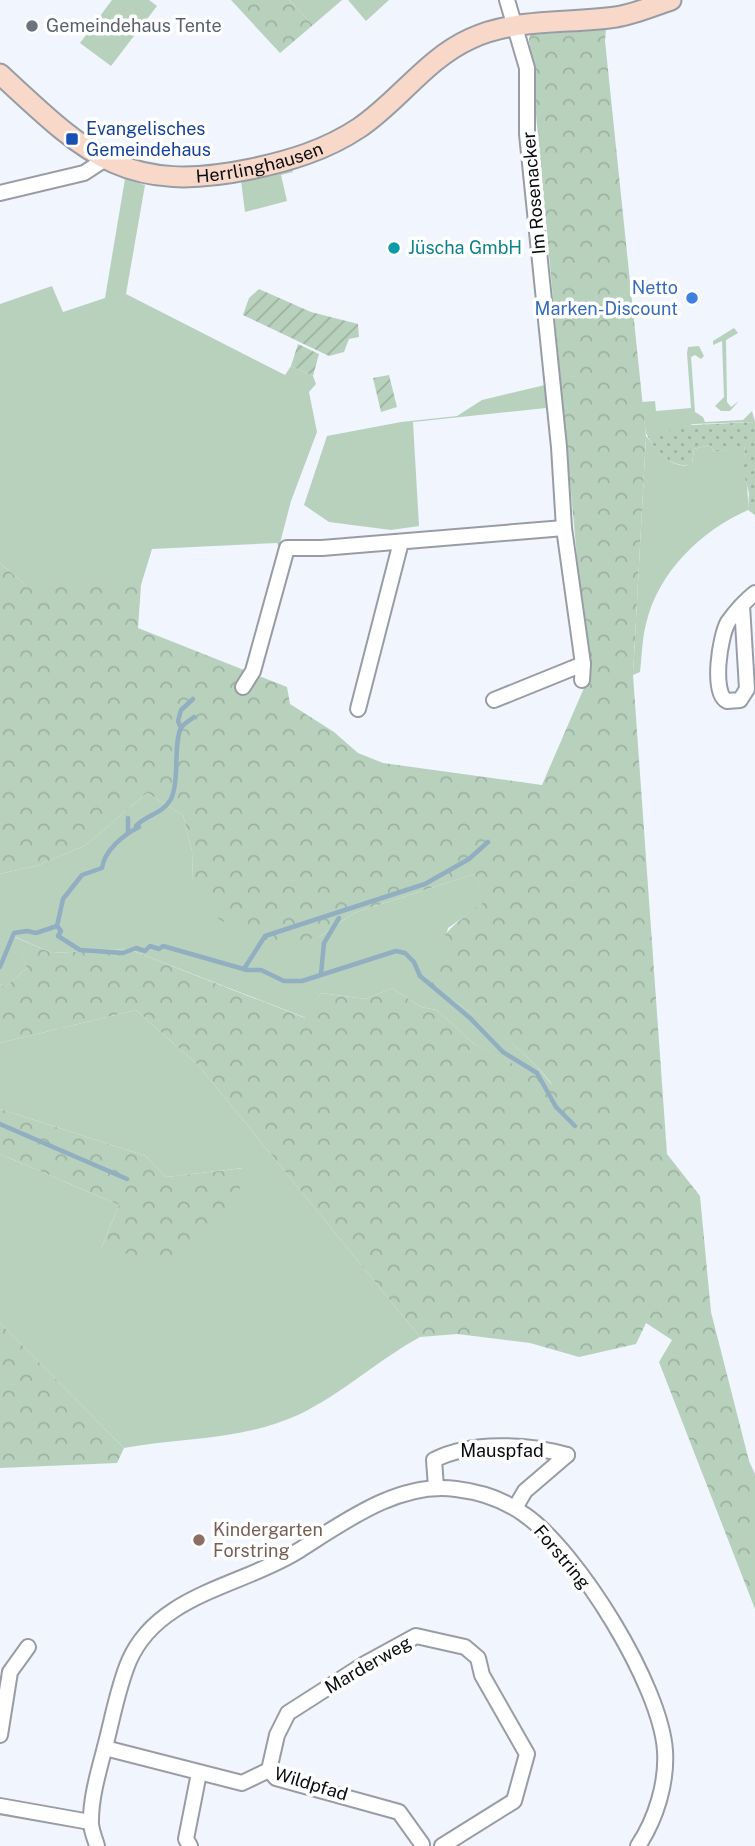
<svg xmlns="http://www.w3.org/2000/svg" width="755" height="1846" font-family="'Public Sans',sans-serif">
<defs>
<pattern id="forest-crowns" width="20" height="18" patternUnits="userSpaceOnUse" patternTransform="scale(1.75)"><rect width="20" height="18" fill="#b8d1bd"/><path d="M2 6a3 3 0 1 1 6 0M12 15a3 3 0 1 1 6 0" fill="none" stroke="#9db2a1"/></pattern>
<pattern id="park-dots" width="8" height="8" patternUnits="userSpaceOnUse" patternTransform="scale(1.75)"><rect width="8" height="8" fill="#b8d1bd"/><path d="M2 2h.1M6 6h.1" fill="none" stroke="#9db2a1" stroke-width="1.8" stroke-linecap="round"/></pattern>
<pattern id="garden-furrows" width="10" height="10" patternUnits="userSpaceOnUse" patternTransform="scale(1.75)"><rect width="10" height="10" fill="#b8d1bd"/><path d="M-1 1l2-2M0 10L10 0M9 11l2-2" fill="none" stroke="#9db2a1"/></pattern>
</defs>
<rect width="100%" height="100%" fill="#f0f5fe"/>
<!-- grass -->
<g fill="#b8d1bd">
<path d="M112 0H149L157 6 111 66 80 43Z"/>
<path d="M289 0H342L313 25Z"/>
<path d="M348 0H389L366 21Z"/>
<path d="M292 168 293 172 281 175 287 201 245 212 241 181Z"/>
<path d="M125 179 145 185 126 294 285 375 291 366 313 376 316 384 309 392 317 432 291 501 279 547 277 543 152 549 141 585H26L0 563V304L52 286 63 312 105 298Z"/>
<path d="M734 328 738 333 726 340 727 402 731 407 739 401 730 411H721L715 406 724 397 722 341 713 345V341Z"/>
<path d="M699 346 704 356 701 359 695 355 691 357 695 412 703 417 705 422 743 420 752 411 755 422 693 424 664 435 646 433 641 402 655 401 656 411 691 408 687 353 688 347Z"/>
<path d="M545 385 546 408 413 422 419 526 391 530 329 522 304 505 327 436 401 422 457 416 482 400Z"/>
<path d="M646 436C658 450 671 471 692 464L694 449 710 445 714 452 745 445C743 469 749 487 748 510 701 531 658 572 646 624 642 639 642 656 640 672L633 675Z"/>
<path d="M147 793 183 815 192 851 193 882 319 937 354 913 474 874 488 900 448 928 432 987C479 1017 518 1041 553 1086L474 1044 437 1010 421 1007 392 988 366 999 321 993 306 1018 128 949 52 953 13 936 27 968 5 987 0 984V874L39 865 86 845Z"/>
<path d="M136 1010 199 1066 420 1337C378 1360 342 1394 298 1415 240 1441 184 1437 124 1448L0 1323V1154L119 1205 101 1249 243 1168 166 1177 146 1156 0 1109V1043Z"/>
</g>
<!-- forest -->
<g fill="url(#forest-crowns)">
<path d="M231 0H289L313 25 280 53Z"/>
<path d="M606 29 605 41 646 436 633 675 667 1154 700 1196 711 1312 749 1461 755 1474V1609L659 1362 672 1340 646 1323 636 1344 579 1357 530 1343 457 1334 420 1337 199 1066 136 1010 0 1043V984L5 987 27 968 12 936 52 953 128 949 305 1018 321 993 366 999 392 988 421 1007 437 1010 474 1044 552 1084C519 1043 476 1015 432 987 428 940 452 925 487 900L474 874 354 913 319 937 278 945 255 939 215 917 193 882 192 851 183 815 147 793 86 845 39 865 0 874V563L26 585H141L138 628 287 687 290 704 334 732 358 753 383 763 542 785 584 688 586 655 529 39 530 35Z"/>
<path d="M0 1109 146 1156 166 1177 244 1168 237 1201 173 1262 101 1249 119 1205 0 1154Z"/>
<path d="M0 1323 124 1448 117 1463 0 1468Z"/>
</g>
<!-- park -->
<path fill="url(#park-dots)" d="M755 422V515L748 510 749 493 743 470 745 446 714 452 710 445 694 449 692 464C672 470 654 450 646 433H669L671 426Z"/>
<!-- garden -->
<g fill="url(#garden-furrows)">
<path d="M259 289 311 312 358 324 359 337 349 339 344 352 329 356 243 315 249 298Z"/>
<path d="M298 344 319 354 313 376 291 366Z"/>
<path d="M389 375 397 407 381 412 373 378Z"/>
</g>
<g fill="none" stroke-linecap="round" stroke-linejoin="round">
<!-- stream -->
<g stroke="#92aec1" stroke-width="4.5">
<path d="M181 728 178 721 181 710 193 699"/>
<path d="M128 818V833"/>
<path d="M136 826C146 815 163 814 171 799 180 779 173 743 181 728 183 724 190 720 194 717"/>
<path d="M57 926 61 931 58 936 80 950 123 953 136 948 145 951 150 946 159 949 163 946 247 970H261L284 981H302L396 951 405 953 414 962 420 976 470 1018 503 1052 537 1073 556 1107 575 1126"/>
<path d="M0 967 14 933 27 931 36 933 57 926 63 899 82 875 102 868C104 851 123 835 139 827"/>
<path d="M244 969 265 936 425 884 469 859 488 842"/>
<path d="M321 974 324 943 339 918"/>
<path d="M0 1124 127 1179"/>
</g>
<defs>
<g id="street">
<path d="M507 0 527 68V134L559 447 564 528 583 664"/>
<path d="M0 193 84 173 104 160"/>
<path d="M742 605 747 689 740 700 727 701C711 693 720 636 728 622 736 611 745 601 755 593"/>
<path d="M243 687 253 671 287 548H322L564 528"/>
<path d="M494 700 583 664 582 680"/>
<path d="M358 709 401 542"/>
<path d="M436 1487 434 1460C471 1441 527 1444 567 1455"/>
<path d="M515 1508 525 1491 567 1455"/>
<path d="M0 1735 10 1672 28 1647"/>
<path d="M105 1748 242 1783 269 1770"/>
<path d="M269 1770 277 1735 288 1713 363 1665 416 1636 465 1647 478 1658 482 1675 527 1754 514 1801 442 1846"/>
<path d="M269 1770 276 1778 399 1812 422 1844"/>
<path d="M0 1806 90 1822"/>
<path d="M97 1846C95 1838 90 1828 91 1820 91 1795 100 1767 106 1743 113 1716 118 1687 129 1661 158 1594 242 1586 298 1551 344 1522 399 1481 456 1489 481 1492 505 1500 525 1515 578 1552 661 1686 665 1751 667 1783 656 1819 638 1846"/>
<path d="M190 1846 186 1839 199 1773"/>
</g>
<g id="secondary">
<path id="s1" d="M0 74C87 155 126 195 251 169 289 161 326 150 359 128 398 102 426 59 470 39 514 18 568 24 616 17 635 14 653 6 671 0"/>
</g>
</defs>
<!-- street casing -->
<use href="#street" stroke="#989da5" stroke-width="18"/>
<!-- secondary casing -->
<use href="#secondary" stroke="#989da5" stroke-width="23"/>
<!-- street -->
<use href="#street" stroke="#fff" stroke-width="14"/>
<!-- secondary -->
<use href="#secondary" stroke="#f7d8c9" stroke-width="19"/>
</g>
<!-- markers -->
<circle fill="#6b7280" stroke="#fff" stroke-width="2.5" cx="32" cy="26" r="7"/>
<rect fill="#1a4fb4" stroke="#fff" stroke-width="2.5" x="65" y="132" width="14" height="14" rx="3.5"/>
<circle fill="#0f9aa8" stroke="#fff" stroke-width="2.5" cx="394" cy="248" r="7"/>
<circle fill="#3f7fe0" stroke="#fff" stroke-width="2.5" cx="692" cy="298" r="7"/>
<circle fill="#8d6e63" stroke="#fff" stroke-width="2.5" cx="199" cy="1540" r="7"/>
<g text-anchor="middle" stroke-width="7" stroke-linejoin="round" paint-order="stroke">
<!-- worship labels -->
<g font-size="18" fill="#5b616d" stroke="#fff" text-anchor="start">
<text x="46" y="32">Gemeindehaus Tente</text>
</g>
<!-- transit labels -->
<g font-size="18" fill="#164399" stroke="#fff" text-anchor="start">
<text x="86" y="135">Evangelisches<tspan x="86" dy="21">Gemeindehaus</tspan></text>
</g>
<!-- street labels -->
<g font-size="18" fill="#0a0c0f" stroke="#fff">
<text dy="6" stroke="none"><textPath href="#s1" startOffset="294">Herrlinghausen</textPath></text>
<text transform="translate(534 193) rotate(-95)" y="6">Im Rosenacker</text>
<text x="502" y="1457">Mauspfad</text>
<text transform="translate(562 1557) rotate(50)" y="6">Forstring</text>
<text transform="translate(368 1665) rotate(-30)" y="6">Marderweg</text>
<text transform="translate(311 1784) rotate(17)" y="6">Wildpfad</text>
</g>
<!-- culture labels -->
<g font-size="18" fill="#0d838f" stroke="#fff" text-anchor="start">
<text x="408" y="254">Jüscha GmbH</text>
</g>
<!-- shop labels -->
<g font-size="18" fill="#366cbe" stroke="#fff" text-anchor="end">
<text x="678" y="294">Netto<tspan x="678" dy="21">Marken-Discount</tspan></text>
</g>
<!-- education labels -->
<g font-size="18" fill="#785e54" stroke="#fff" text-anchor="start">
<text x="213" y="1536">Kindergarten<tspan x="213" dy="21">Forstring</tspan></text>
</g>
</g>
</svg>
